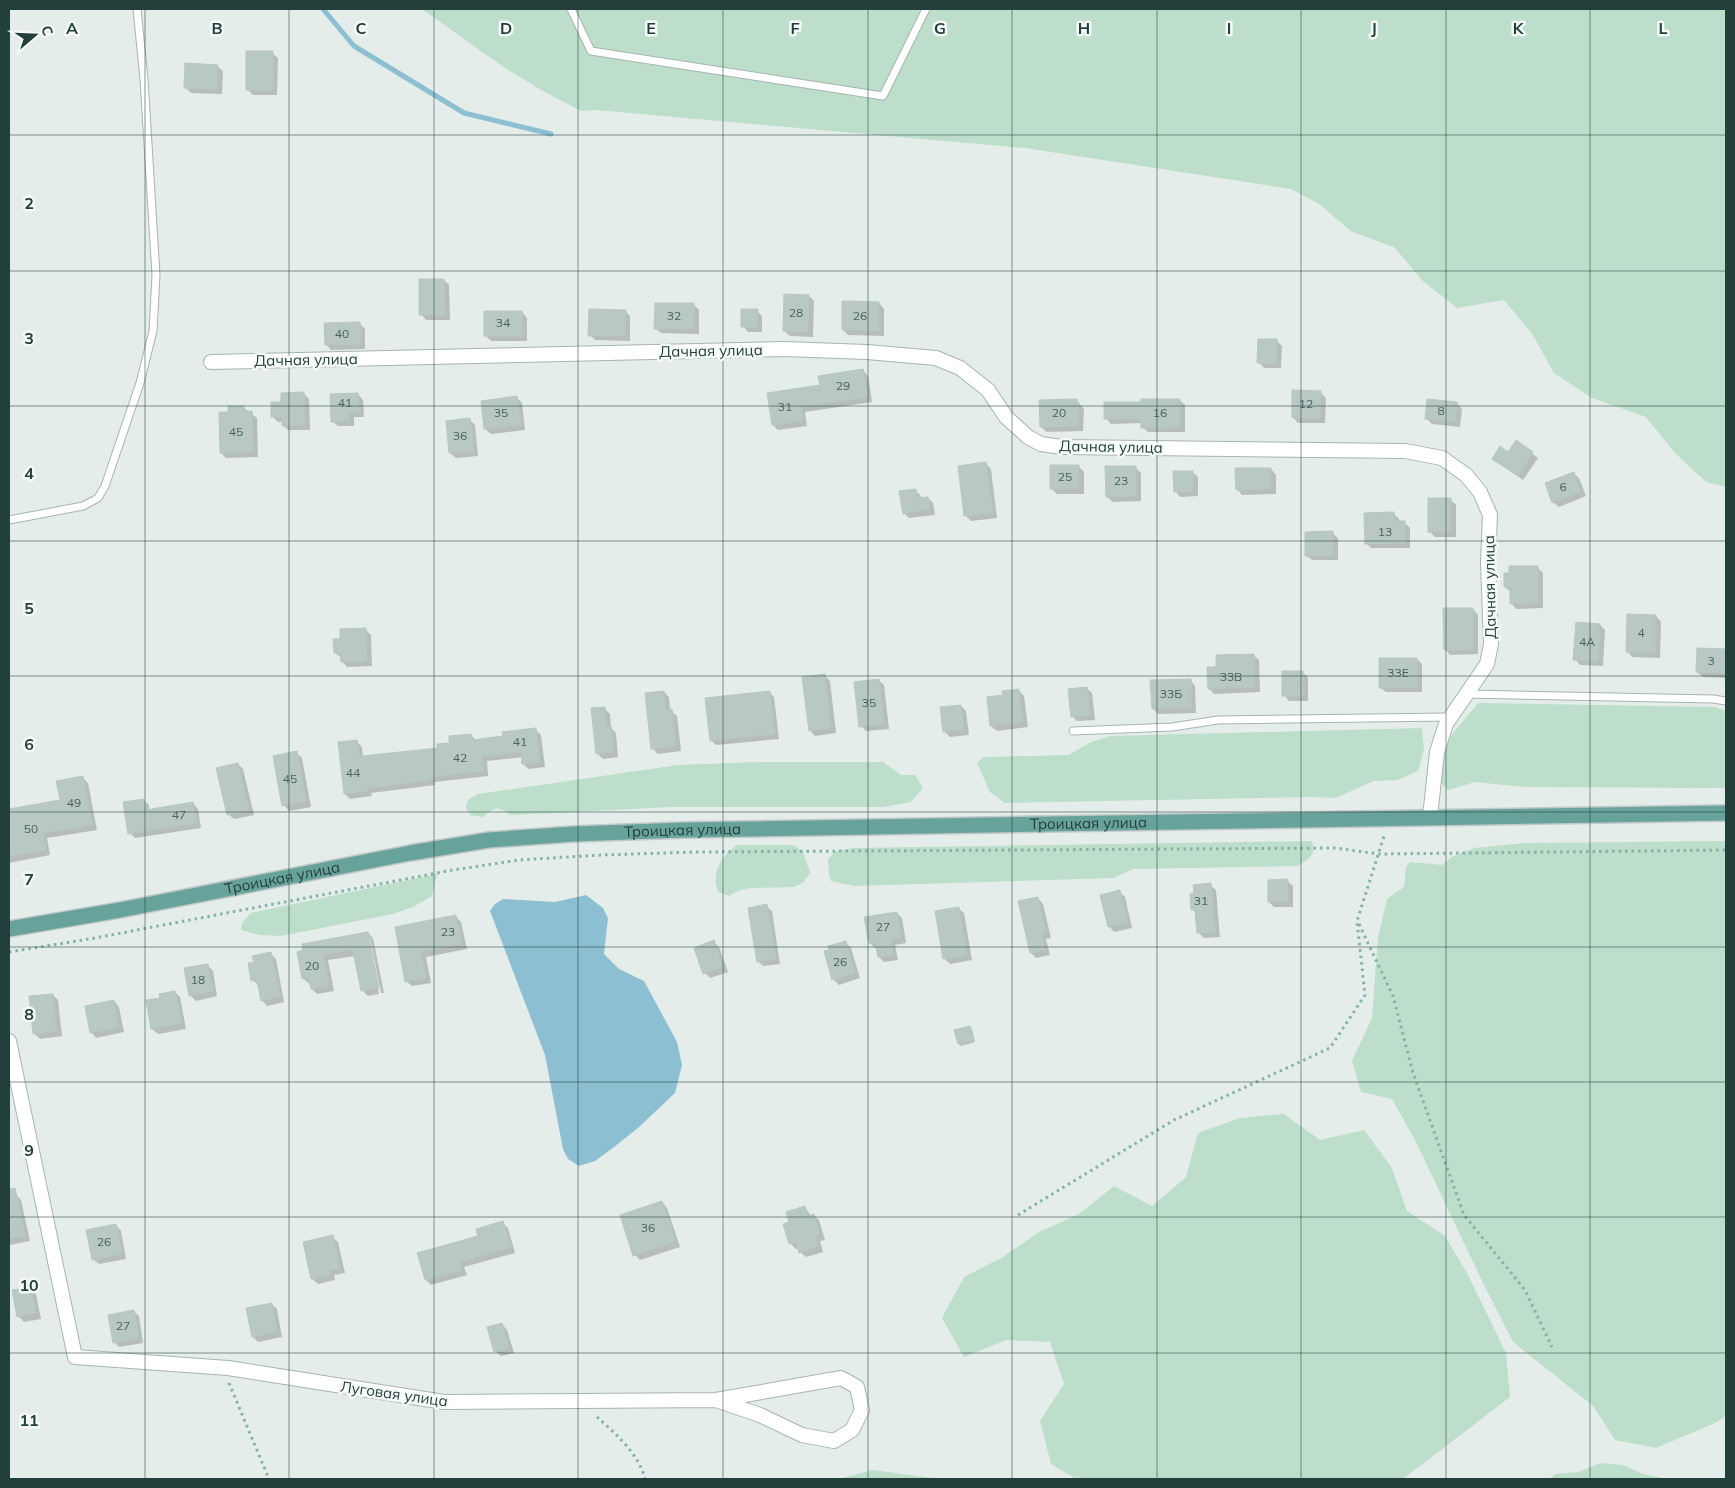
<svg xmlns="http://www.w3.org/2000/svg" width="1735" height="1488" font-family="Mulish,sans-serif">
<rect width="100%" height="100%" fill="#e4edea"/>
<!-- green -->
<g fill="#bddeca">
<path d="M422 9H1726V487L1706 482 1674 452 1646 417 1592 398 1554 373 1533 335 1504 300 1457 308 1423 281 1394 247 1352 232 1319 204 1291 189 1025 148 596 110 581 111 541 90 502 66Z"/>
<path d="M1478 703 1715 707 1726 711V788L1524 787 1475 782 1448 790C1435 781 1438 760 1444 747 1450 735 1469 715 1478 703Z"/>
<path d="M1422 728 1424 749 1418 771 1397 780 1374 781 1335 798 1314 797 1005 803 990 792 977 763 983 757 1069 755 1089 743 1110 736Z"/>
<path d="M758 762H883L901 775H915L923 788 911 802 883 807H671L511 815C497 806 496 806 483 817L470 815 466 807 468 800 478 794 678 765Z"/>
<path d="M1312 841C1316 856 1309 859 1297 866L1133 869 1113 878 855 886 831 881 829 874 828 859 836 851 854 848Z"/>
<path d="M1726 841V1416L1715 1423 1656 1448 1615 1440 1593 1406 1513 1342 1484 1285 1415 1140 1392 1099 1361 1092 1352 1061 1372 1018 1378 937 1387 899 1404 887 1406 867 1410 862 1442 865 1452 857 1474 848 1525 843Z"/>
<path d="M737 845H794L803 852 810 873 804 882 794 887 751 888 740 890 729 896 718 892C711 873 720 857 737 845Z"/>
<path d="M437 874 432 896 413 907 393 914 281 936 259 935 241 930 242 923 251 913Z"/>
<path d="M1284 1114 1320 1140 1364 1130 1392 1168 1407 1211 1445 1236 1467 1273 1506 1353 1510 1397 1403 1479H1076L1051 1464 1040 1421 1064 1384 1050 1342 1006 1340 964 1357 942 1318 964 1277 1003 1257 1039 1232 1079 1214 1114 1186 1152 1206 1186 1177 1198 1133 1240 1118Z"/>
<path d="M1600 1463 1623 1465 1643 1474 1668 1479H1550L1555 1474 1579 1472Z"/>
<path d="M873 1470 940 1479H838Z"/>
</g>
<!-- water -->
<path fill="#8cbfd2" d="M586 895 603 908 608 918 604 954 619 969 644 981 677 1042 682 1065 675 1093 638 1128 610 1150 595 1161 579 1166 568 1159 563 1149 545 1055 490 911 495 904 503 899 555 902Z"/>
<!-- shadow -->
<g fill="#0003">
<path d="M272 53 278 58 277 95H253L247 89Z"/>
<path d="M217 66 223 71 222 94 191 93 186 88Z"/>
<path d="M444 280 449 285 450 320H426L421 314Z"/>
<path d="M809 296 814 301 813 337 790 336 784 331Z"/>
<path d="M879 303 884 309V336L848 335 843 330Z"/>
<path d="M693 304 699 310V334L661 333 655 328Z"/>
<path d="M625 311 630 316V341L595 340 590 335Z"/>
<path d="M757 311 762 316V332H748L743 326Z"/>
<path d="M522 312 527 318V341H491L485 335Z"/>
<path d="M360 324 365 329V349L331 350 326 344Z"/>
<path d="M1277 341 1282 346 1281 368H1264L1259 362Z"/>
<path d="M863 370 868 376 872 402 805 412 807 426 778 430 773 425 821 386Z"/>
<path d="M1320 392 1326 398 1325 423H1298L1293 417Z"/>
<path d="M304 394 309 399 310 430H288L283 425V422H278L273 417 283 403Z"/>
<path d="M358 394 363 400 364 417H354V426H338L332 421Z"/>
<path d="M517 398 522 403 525 430 491 434 485 429 482 402Z"/>
<path d="M1179 400 1185 405V432H1148L1142 427V423L1111 424 1106 418 1142 403Z"/>
<path d="M1077 401 1084 409 1083 431 1046 432 1041 426Z"/>
<path d="M1457 403 1462 409 1460 427 1432 424 1427 419Z"/>
<path d="M243 407 257 418 258 457 226 458 221 453 229 413Z"/>
<path d="M470 420 475 425 478 456 456 458 450 453Z"/>
<path d="M1516 442 1538 458 1523 480 1494 459 1508 453Z"/>
<path d="M986 464 991 469 997 518 971 521 966 516Z"/>
<path d="M1079 467 1084 472V494H1057L1051 488Z"/>
<path d="M1135 467 1141 473V501L1112 502 1107 496Z"/>
<path d="M1271 469 1276 475V494L1242 495 1237 489Z"/>
<path d="M1192 472 1198 477V496L1180 497 1175 491Z"/>
<path d="M1573 473 1579 478 1586 496 1559 507 1553 502Z"/>
<path d="M915 490 921 496V499L928 498 933 503 935 515 909 518 904 513Z"/>
<path d="M1450 499 1456 505V537H1435L1430 532Z"/>
<path d="M1394 514 1399 519V522H1404L1410 528V548H1371L1366 543Z"/>
<path d="M1332 533 1338 538V560H1312L1306 555Z"/>
<path d="M1537 567 1543 573V608L1516 609 1511 603V592L1505 587Z"/>
<path d="M1473 609 1478 615V654L1450 655 1445 649Z"/>
<path d="M1656 616 1661 622 1660 658 1632 657 1627 651Z"/>
<path d="M1600 625 1605 630 1603 666 1580 665 1575 659Z"/>
<path d="M366 630 371 635 372 666 347 667 342 661V658L335 653 341 640Z"/>
<path d="M1698 649 1726 650V678L1703 677 1697 672Z"/>
<path d="M1253 655 1259 660 1260 692 1214 694 1209 688 1217 668Z"/>
<path d="M1417 659 1422 664V692H1386L1380 687Z"/>
<path d="M1302 672 1308 677V701H1289L1284 695Z"/>
<path d="M825 676 830 681 836 733 815 736 810 730Z"/>
<path d="M878 680 884 685 889 729 866 731 861 726Z"/>
<path d="M1190 680 1195 686 1196 713 1158 714 1153 708Z"/>
<path d="M1086 688 1092 693 1095 720 1077 721 1072 716Z"/>
<path d="M1019 691 1024 696 1028 727 997 731 991 726 1004 696Z"/>
<path d="M664 692 669 697 670 710 677 716 681 751 658 754 652 748Z"/>
<path d="M769 692 774 697 779 739 716 745 711 740Z"/>
<path d="M961 706 966 711 969 735 950 737 944 731Z"/>
<path d="M604 708 610 714 611 728 616 733 618 757 603 759 598 754Z"/>
<path d="M535 729 541 735 545 767 529 769 523 764V757L487 761 488 776 435 782V785L371 793 372 796 350 799 345 794 356 741 362 747 363 758 439 749 471 735 477 741 504 738Z"/>
<path d="M296 753 302 758 311 807 289 811 284 805Z"/>
<path d="M238 764 243 769 254 815 234 819 228 814Z"/>
<path d="M83 778 88 783 97 830 47 838 50 855 9 863V812L61 801Z"/>
<path d="M143 800 149 805V811L193 803 198 809 201 828 135 838 130 833Z"/>
<path d="M1287 881 1293 886V907H1274L1269 902Z"/>
<path d="M1210 885 1216 890 1220 937 1204 938 1199 933 1197 914 1192 909 1195 894Z"/>
<path d="M1120 892 1125 897 1132 928 1114 932 1109 926Z"/>
<path d="M1038 898 1043 904 1051 938 1046 939 1050 955 1036 958 1031 953Z"/>
<path d="M766 906 772 911 780 964 763 966 758 961Z"/>
<path d="M958 908 964 913 972 960 950 964 944 958Z"/>
<path d="M897 913 902 918 906 943 895 945 898 960 884 962 879 957 878 948H875L870 943Z"/>
<path d="M456 917 461 922 467 949 426 957 431 983 412 986 406 981 397 928Z"/>
<path d="M368 933 373 938 384 993H381L370 937H368L379 994 368 996 362 990 356 956 328 960 334 991 317 994 312 989 311 983H308L303 978 298 953Z"/>
<path d="M713 942 719 947 728 972 710 978 705 973Z"/>
<path d="M845 942 851 948 860 978 839 985 833 979Z"/>
<path d="M270 953 276 959 284 1002 267 1006 262 1000 259 985 252 980 255 963Z"/>
<path d="M207 965 213 971 217 996 196 1001 190 995Z"/>
<path d="M175 992 180 997 186 1029 158 1034 152 1029Z"/>
<path d="M53 995 58 1000 62 1036 40 1039 34 1033Z"/>
<path d="M114 1001 119 1007 124 1032 96 1038 91 1032Z"/>
<path d="M969 1027 972 1029 975 1042 961 1046 959 1044Z"/>
<path d="M16 1195 21 1200 30 1241 10 1245 9 1196Z"/>
<path d="M662 1202 667 1208 680 1247 640 1260 635 1255Z"/>
<path d="M805 1207 811 1216 813 1215 819 1220 825 1240 820 1241 823 1252 806 1257 800 1252 799 1248 796 1249 791 1244 784 1225 791 1223Z"/>
<path d="M503 1223 508 1228 515 1253 464 1267 467 1275 431 1285 426 1280 480 1237Z"/>
<path d="M116 1225 121 1231 126 1259 99 1264 93 1259Z"/>
<path d="M332 1237 338 1242 345 1273 334 1275 335 1280 318 1284 312 1279Z"/>
<path d="M31 1288 36 1294 41 1319 24 1322 18 1316Z"/>
<path d="M271 1304 277 1309 282 1337 258 1342 253 1337Z"/>
<path d="M133 1311 139 1316 143 1343 119 1347 114 1342Z"/>
<path d="M502 1324 507 1330 514 1353 501 1356 495 1351Z"/>
</g>
<g fill="none" stroke-linecap="round" stroke-linejoin="round">
<!-- stream -->
<path stroke="#8cbfd2" stroke-width="5" d="M323 9 354 46 464 113 551 134"/>
</g>
<!-- building -->
<g fill="#b9c8c4" stroke="#b6c7c2">
<rect x="246" y="51" width="27" height="39"/>
<path d="M185 63 218 65 217 90 184 88Z"/>
<path d="M419 279H444L445 315H419Z"/>
<path d="M784 294 809 295 808 332 783 331Z"/>
<path d="M842 301 879 302V331L842 330Z"/>
<path d="M655 303H694V329H654Z"/>
<path d="M589 309 626 310 625 336H588Z"/>
<path d="M741 309H758L757 327H741Z"/>
<rect x="484" y="311" width="38" height="25"/>
<path d="M360 322 361 344 325 345 324 323Z"/>
<path d="M1258 339H1277L1276 364 1257 363Z"/>
<path d="M863 369 868 397 801 407 803 421 772 425 767 393 820 385 818 376Z"/>
<path d="M1292 390 1321 391 1320 418H1292Z"/>
<path d="M304 392 305 425 282 426V417H271V402H281V393Z"/>
<path d="M358 393 359 412H349V421L331 422 330 394Z"/>
<path d="M517 396 521 425 484 429 481 401Z"/>
<path d="M1077 399V403H1079L1078 426 1040 427 1039 400Z"/>
<path d="M1141 399H1180V427L1141 428V419H1104V402H1141Z"/>
<path d="M1427 399 1457 402 1455 422 1425 419Z"/>
<path d="M228 406H244V412L252 411 253 452 220 453 219 412H228Z"/>
<path d="M470 418 474 451 449 453 446 421Z"/>
<path d="M1516 440 1533 452 1518 476 1492 459 1500 446 1508 452Z"/>
<path d="M986 462 993 513 964 516 958 466Z"/>
<rect x="1050" y="465" width="29" height="24"/>
<path d="M1105 466H1136V496L1106 497Z"/>
<path d="M1235 468H1271V489L1236 490Z"/>
<path d="M1173 471H1193V492H1174Z"/>
<path d="M1574 472 1581 491 1552 503 1545 483Z"/>
<path d="M916 489 917 498 928 497 930 509 903 514 899 491Z"/>
<rect x="1428" y="498" width="23" height="34"/>
<path d="M1394 512V521H1405V543L1365 544 1364 513Z"/>
<path d="M1333 531V556H1305V532Z"/>
<path d="M1509 566H1538V603L1510 604V587H1504V573H1509Z"/>
<path d="M1443 608H1473V650H1444Z"/>
<path d="M1627 614 1656 615 1655 653 1626 652Z"/>
<path d="M1576 622 1600 624 1598 661 1573 660Z"/>
<path d="M366 628 367 661 341 662 340 653H334L333 639H340V629Z"/>
<path d="M1697 648 1726 649V673L1696 672Z"/>
<path d="M1254 654 1255 687 1208 689 1207 667H1216V655Z"/>
<path d="M1379 658H1417V687L1379 688Z"/>
<rect x="1282" y="671" width="21" height="25"/>
<path d="M825 674 831 728 809 731 802 677Z"/>
<path d="M879 679 884 724 859 727 854 682Z"/>
<path d="M1191 679 1192 708 1152 709 1150 680Z"/>
<path d="M1087 687 1090 715 1071 717 1068 689Z"/>
<path d="M1019 689 1023 722 990 726 987 697 1003 695 1002 691Z"/>
<path d="M664 691 666 710 672 709 676 746 651 749 645 693Z"/>
<path d="M770 691 775 734 710 741 705 698Z"/>
<path d="M961 705 964 730 943 732 940 707Z"/>
<path d="M605 707 607 726H611L614 752 596 754 591 708Z"/>
<path d="M536 728 540 762 522 764 521 752 482 756 484 771 430 777V780L367 788V791L344 794 338 742 357 740 359 755H363V756L437 748V744L449 743V736L471 734 472 740 503 736 502 732Z"/>
<path d="M297 751 306 801 282 806 273 756Z"/>
<path d="M238 763 249 810 227 815 216 768Z"/>
<path d="M83 776 92 825 43 833 46 850 9 856V809L60 800 56 781Z"/>
<path d="M144 799 146 810 193 802 197 823 128 834 123 802Z"/>
<path d="M1288 879V902H1268V880Z"/>
<path d="M1211 883 1215 932 1197 933 1195 909 1191 910 1190 894 1194 893 1193 885Z"/>
<path d="M1120 890 1128 922 1108 927 1100 895Z"/>
<path d="M1038 897 1046 933 1042 934 1045 950 1030 953 1018 901Z"/>
<path d="M767 904 776 959 757 962 748 908Z"/>
<path d="M959 907 967 955 943 959 935 911Z"/>
<path d="M897 912 901 938 891 939 893 955 878 957 875 942 869 943 864 917Z"/>
<path d="M456 915 462 944 421 952 426 978 405 982 395 927Z"/>
<path d="M368 932 379 988 361 991 353 951 349 950 323 955 329 986 311 989 308 977 302 979 297 952 303 950 302 944Z"/>
<path d="M714 940 723 967 703 974 694 948Z"/>
<path d="M846 941 855 973 832 980 824 951 829 950 828 946Z"/>
<path d="M271 952 280 997 261 1001 257 980 251 981 248 963 254 962 252 956Z"/>
<path d="M208 964 213 991 189 996 184 968Z"/>
<path d="M175 991 182 1023 151 1029 146 1000 160 998 159 994Z"/>
<path d="M53 994 57 1031 33 1034 29 996Z"/>
<path d="M114 1000 119 1027 90 1033 85 1006Z"/>
<path d="M970 1026 974 1040 958 1044 954 1030Z"/>
<path d="M15 1188 25 1236 9 1239V1189Z"/>
<path d="M662 1201 676 1241 633 1256 620 1215Z"/>
<path d="M805 1206 808 1216 814 1214 820 1234 815 1236 818 1246 799 1253 796 1242 789 1244 783 1224 789 1222 786 1212Z"/>
<path d="M503 1221 511 1247 460 1262 462 1270 425 1280 417 1253 478 1236 476 1229Z"/>
<path d="M116 1224 122 1254 92 1260 86 1230Z"/>
<path d="M333 1235 340 1268 329 1270 330 1275 311 1279 303 1242Z"/>
<path d="M31 1287 36 1313 17 1317 12 1290Z"/>
<path d="M272 1303 277 1332 252 1337 246 1308Z"/>
<path d="M134 1310 139 1338 113 1343 108 1315Z"/>
<path d="M502 1323 509 1348 494 1352 487 1327Z"/>
</g>
<g fill="none" stroke-linecap="round" stroke-linejoin="round">
<defs>
<g id="lane">
<path d="M571 9 591 51 883 96 926 9"/>
<path d="M9 520 83 506 98 498 105 486 140 383 153 331 156 275 144 79 137 9"/>
<path d="M1466 694 1713 699 1726 701"/>
<path d="M1073 731 1172 727 1218 720 1450 717"/>
</g>
<g id="street">
<path d="M211 362 784 349 867 352 936 358 960 368 988 390 1006 417 1028 437 1041 444 1062 447 1405 451 1442 458 1466 475 1480 492 1490 515 1488 562 1491 644 1487 664 1446 724 1437 752 1430 817"/>
<path d="M9 1041 75 1357 228 1368 444 1402 716 1400 760 1415 802 1435 834 1441 852 1430 862 1410 857 1387 841 1378 716 1400"/>
</g>
<g id="primary">
<path id="s1" d="M9 929 120 910 410 853 489 840 573 834 684 830 1726 813"/>
</g>
</defs>
<!-- lane casing -->
<use href="#lane" stroke="#a6b5b2" stroke-width="9"/>
<!-- street casing -->
<use href="#street" stroke="#a6b5b2" stroke-width="16"/>
<!-- primary casing -->
<use href="#primary" stroke="#c1c9c8" stroke-width="18"/>
<!-- path -->
<g stroke="#84b1a8" stroke-width="3" stroke-dasharray="2.5 4" stroke-linecap="butt">
<path d="M1359 924 1393 996 1413 1073 1464 1215 1525 1290 1552 1347"/>
<path d="M9 952 95 938 453 870 519 860 601 855 696 852 1335 848 1379 854 1726 850"/>
<path d="M1018 1215 1174 1120 1330 1048 1365 995 1357 921 1385 833"/>
<path d="M229 1383 269 1479"/>
<path d="M597 1417C615 1433 639 1454 645 1479"/>
</g>
<!-- lane -->
<use href="#lane" stroke="#fff" stroke-width="7"/>
<!-- street -->
<use href="#street" stroke="#fff" stroke-width="14"/>
<!-- primary -->
<use href="#primary" stroke="#68a39b" stroke-width="15"/>
</g>
<!-- grid -->
<path fill="none" stroke="#233f3b" stroke-width="1" stroke-opacity="0.55" d="M145 9V1479M289 9V1479M434 9V1479M578 9V1479M723 9V1479M868 9V1479M1012 9V1479M1157 9V1479M1301 9V1479M1446 9V1479M1590 9V1479M9 135H1726M9 271H1726M9 406H1726M9 541H1726M9 676H1726M9 812H1726M9 947H1726M9 1082H1726M9 1217H1726M9 1353H1726"/>
<g text-anchor="middle" stroke-width="5" stroke-linejoin="round" paint-order="stroke">
<!-- number labels -->
<g font-size="12" fill="#48615d">
<text x="796" y="317">28</text>
<text x="674" y="320">32</text>
<text x="860" y="320">26</text>
<text x="503" y="327">34</text>
<text x="342" y="338">40</text>
<text x="843" y="390">29</text>
<text x="345" y="407">41</text>
<text x="1306" y="408">12</text>
<text x="785" y="411">31</text>
<text x="1441" y="415">8</text>
<text x="501" y="417">35</text>
<text x="1059" y="417">20</text>
<text x="1160" y="417">16</text>
<text x="236" y="436">45</text>
<text x="460" y="440">36</text>
<text x="1065" y="481">25</text>
<text x="1121" y="485">23</text>
<text x="1563" y="491">6</text>
<text x="1385" y="536">13</text>
<text x="1641" y="637">4</text>
<text x="1587" y="646">4А</text>
<text x="1711" y="665">3</text>
<text x="1398" y="677">33Е</text>
<text x="1231" y="681">33В</text>
<text x="1171" y="698">33Б</text>
<text x="869" y="707">35</text>
<text x="520" y="746">41</text>
<text x="460" y="762">42</text>
<text x="353" y="777">44</text>
<text x="290" y="783">45</text>
<text x="74" y="807">49</text>
<text x="179" y="819">47</text>
<text x="31" y="833">50</text>
<text x="1201" y="905">31</text>
<text x="883" y="931">27</text>
<text x="448" y="936">23</text>
<text x="840" y="966">26</text>
<text x="312" y="970">20</text>
<text x="198" y="984">18</text>
<text x="648" y="1232">36</text>
<text x="104" y="1246">26</text>
<text x="123" y="1330">27</text>
</g>
<!-- street labels -->
<g font-size="15" fill="#233f3b" stroke="#f5faf8">
<text transform="translate(711 351) rotate(-1)" y="5">Дачная улица</text>
<text transform="translate(306 360) rotate(-1)" y="5">Дачная улица</text>
<text transform="translate(1111 447) rotate(1)" y="5">Дачная улица</text>
<text transform="translate(1490 587) rotate(-91)" y="5">Дачная улица</text>
<text dy="5" stroke="none"><textPath href="#s1" startOffset="1088">Троицкая улица</textPath></text>
<text dy="5" stroke="none"><textPath href="#s1" startOffset="682">Троицкая улица</textPath></text>
<text dy="5" stroke="none"><textPath href="#s1" startOffset="278">Троицкая улица</textPath></text>
<text transform="translate(394 1394) rotate(8)" y="5">Луговая улица</text>
</g>
</g>
<g font-size="16" text-anchor="middle" font-weight="bold" fill="#233f3b" stroke="#f5faf8" stroke-width="5" stroke-linejoin="round" paint-order="stroke">
<text x="72" y="34">A</text>
<text x="217" y="34">B</text>
<text x="361" y="34">C</text>
<text x="506" y="34">D</text>
<text x="651" y="34">E</text>
<text x="795" y="34">F</text>
<text x="940" y="34">G</text>
<text x="1084" y="34">H</text>
<text x="1229" y="34">I</text>
<text x="1374" y="34">J</text>
<text x="1518" y="34">K</text>
<text x="1663" y="34">L</text>
<text x="29" y="209">2</text>
<text x="29" y="344">3</text>
<text x="29" y="479">4</text>
<text x="29" y="614">5</text>
<text x="29" y="750">6</text>
<text x="29" y="885">7</text>
<text x="29" y="1020">8</text>
<text x="29" y="1156">9</text>
<text x="29" y="1291">10</text>
<text x="29" y="1426">11</text>
</g>
<!-- border -->
<rect width="1735" height="1488" fill="none" stroke="#233f3b" stroke-width="20"/>
<!-- north arrow -->
<g transform="translate(35 35) rotate(71)" stroke="#f5faf8" stroke-width="4" paint-order="stroke">
<path d="M0-4L9 19L0 12L-9 19Z" fill="#233f3b"/>
<text y="-8" font-size="14" font-weight="bold" text-anchor="middle" fill="#233f3b">С</text>
</g>
</svg>
